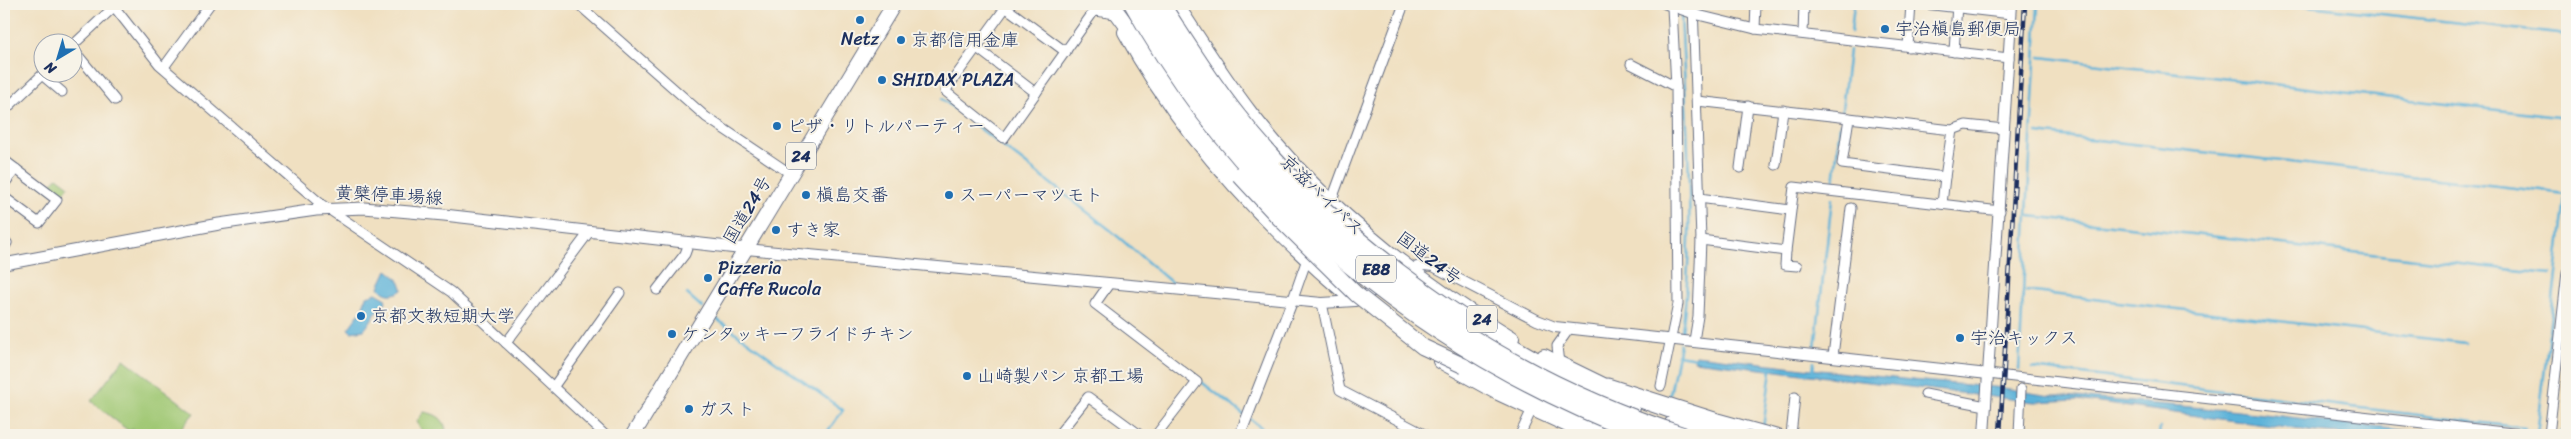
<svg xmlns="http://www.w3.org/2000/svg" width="2571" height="439" font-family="Sriracha,'Klee One',sans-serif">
<rect width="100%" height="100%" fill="#f7f3e8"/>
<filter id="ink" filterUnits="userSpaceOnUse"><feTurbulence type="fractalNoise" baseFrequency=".02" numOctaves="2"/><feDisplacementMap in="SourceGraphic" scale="10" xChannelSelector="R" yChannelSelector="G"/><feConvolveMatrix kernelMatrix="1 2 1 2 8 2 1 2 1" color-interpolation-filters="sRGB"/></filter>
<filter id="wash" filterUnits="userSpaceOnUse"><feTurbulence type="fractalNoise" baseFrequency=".0096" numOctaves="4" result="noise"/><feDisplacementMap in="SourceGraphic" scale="20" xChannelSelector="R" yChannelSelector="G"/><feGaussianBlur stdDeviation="1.12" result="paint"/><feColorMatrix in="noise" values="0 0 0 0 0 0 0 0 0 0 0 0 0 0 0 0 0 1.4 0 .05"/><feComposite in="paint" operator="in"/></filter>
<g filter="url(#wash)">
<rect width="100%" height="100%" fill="#f0e0c1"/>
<!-- green -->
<g fill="#9fc772" stroke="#5d7b68">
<path d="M57 177 69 186 60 198 48 189Z"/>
<path d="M124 359 194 413 176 435H140L132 429 130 432 91 401Z"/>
<path d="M424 412C436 414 444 418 446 430L441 435C427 435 422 435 417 421Z"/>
</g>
<!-- water -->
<g fill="#5cb2d9" stroke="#3c709c">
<path d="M387 270C394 275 402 281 402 290 394 296 384 296 379 287Z"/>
<path d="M376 293 385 298 386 302C376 309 372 321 364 330L351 332 348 329 361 311 367 296Z"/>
<path d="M1696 355C1796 367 1895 380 1994 387 2019 389 2040 397 2064 396L2238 411 2445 435H2350L2317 432 2077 400 2034 402 1694 361Z"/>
</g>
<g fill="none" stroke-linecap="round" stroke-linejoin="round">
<!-- stream -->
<g stroke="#5cb2d9" stroke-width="2.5">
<path d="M2292 4 2567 35"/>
<path d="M1851 32 1854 4"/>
<path d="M2040 57 2566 118"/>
<path d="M942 99 1109 229 1172 283"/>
<path d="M1842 110 1849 50"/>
<path d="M2037 133 2566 194"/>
<path d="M1834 184 1840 124"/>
<path d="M2030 216 2550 274"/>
<path d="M2026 291 2465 343"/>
<path d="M687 294 703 308"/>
<path d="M711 315 843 410 825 435"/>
<path d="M1681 339C1697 230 1686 122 1681 13"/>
<path d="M1815 348 1832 199"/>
<path d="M2562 352 2567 353"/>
<path d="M1678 355 1697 358"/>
<path d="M2032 368 2525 428"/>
<path d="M2019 370 2038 4"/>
<path d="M1813 371 1814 362"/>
<path d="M1199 380 1244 415"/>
<path d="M1669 400 1680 344"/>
<path d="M1249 418 1271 435"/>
<path d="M1763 428 1771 370"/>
<path d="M2560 432 2567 433"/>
<path d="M2014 435V428"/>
<path d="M2159 435 2160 428"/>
<path d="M2537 435 2567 181"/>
</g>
</g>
</g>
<g filter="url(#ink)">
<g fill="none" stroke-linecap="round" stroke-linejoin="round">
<defs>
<g id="minor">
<path d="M112 4 159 64 321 204 451 292 605 435"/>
<path d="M578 4 706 117 791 174"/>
<path d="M1008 4 945 91 1004 138 1099 4"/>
<path d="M1087 4 1096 11 1115 14"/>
<path d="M1665 4 1694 14 1755 29 2009 58"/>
<path d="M1693 4 1701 240 1698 316 1694 341"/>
<path d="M1925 4 2011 14"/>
<path d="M1005 7 1066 52"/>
<path d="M1755 29 1756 4"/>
<path d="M1803 34 1804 4"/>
<path d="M72 46 117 4"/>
<path d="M1908 47 1911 4"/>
<path d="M72 48 115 100"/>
<path d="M977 48 1036 93"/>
<path d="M1954 52 1957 4"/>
<path d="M1631 64 1676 87"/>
<path d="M164 67 210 4"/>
<path d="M42 75 62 92"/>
<path d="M1697 101 1849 118"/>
<path d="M4 111 45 72"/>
<path d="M1952 130 1945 177 1842 164 1849 118 1952 130 1966 125 2004 129"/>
<path d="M4 160 57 200 39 223 4 197"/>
<path d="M1776 165 1783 110"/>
<path d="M1740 168 1748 106"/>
<path d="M4 184 16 169"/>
<path d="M1699 198 1790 210"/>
<path d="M1331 202 1404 4"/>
<path d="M1942 204 1945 177"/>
<path d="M4 240 7 243 4 248"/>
<path d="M1701 240 1786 251 1794 187 2000 211"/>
<path d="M1786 251 1785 265 1797 266"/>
<path d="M1109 284 1095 304 1197 382 1156 435"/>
<path d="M657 290 685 254 689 243"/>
<path d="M1293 299 1307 259"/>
<path d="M1322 303 1340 390 1426 435"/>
<path d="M506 343 590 231"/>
<path d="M1833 356 1851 208"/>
<path d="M1559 364 1557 346 1569 329"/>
<path d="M1988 374 2530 435"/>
<path d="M1608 383 1718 418 1780 435"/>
<path d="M554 386 620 293"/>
<path d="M1661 386 1678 304 1676 87 1672 7"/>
<path d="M1925 394 1986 406"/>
<path d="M1058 435 1088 397 1140 435"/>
<path d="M1520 435 1532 409"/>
<path d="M1791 435 1795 397"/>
<path d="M2019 435 2021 389"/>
<path d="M2549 435 2567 272"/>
</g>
<g id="tertiary">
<path d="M746 249 1322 303 1355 301 1383 285"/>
<path d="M1406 271 1423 265 1433 266 1537 320 1555 327 1988 374"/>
<path d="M1240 435 1293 299"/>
<path d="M1984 435 2012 4"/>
</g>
<path id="secondary" d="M4 264 219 224 316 210 364 208 444 215 746 249"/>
<g id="trunk">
<path d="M1176 4C1200 41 1224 79 1251 114 1322 205 1414 279 1512 338"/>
<path d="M1125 32C1180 135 1263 223 1351 298"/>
<path d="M1544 356 1624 395 1741 435"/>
<path d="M1440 361 1498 393 1589 435"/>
<path d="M633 435 894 4"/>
</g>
<g id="motorway">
<path d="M1111 4 1202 129 1239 175"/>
<path d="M1472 323 1575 382 1632 409"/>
<path d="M1464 366 1531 401 1616 430"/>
<path d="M1672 424 1703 435"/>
</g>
</defs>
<!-- minor casing -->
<use href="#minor" stroke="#666d81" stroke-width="11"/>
<!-- tertiary casing -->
<use href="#tertiary" stroke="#666d81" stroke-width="12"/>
<!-- secondary casing -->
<use href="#secondary" stroke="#666d81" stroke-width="13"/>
<!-- trunk casing -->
<use href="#trunk" stroke="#666d81" stroke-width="16"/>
<!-- motorway casing -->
<use href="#motorway" stroke="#666d81" stroke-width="17"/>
<!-- minor -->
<use href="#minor" stroke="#fff" stroke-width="9"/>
<!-- tertiary -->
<use href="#tertiary" stroke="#fff" stroke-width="10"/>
<!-- secondary -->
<use href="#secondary" stroke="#fff" stroke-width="11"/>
<!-- trunk -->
<use href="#trunk" stroke="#fff" stroke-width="14"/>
<!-- motorway -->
<use href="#motorway" stroke="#fff" stroke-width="15"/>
<defs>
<path id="rail" d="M2000 435 2025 4"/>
</defs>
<!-- rail casing -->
<use href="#rail" stroke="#1b2f5e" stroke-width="4.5"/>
<!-- rail -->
<use href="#rail" stroke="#f7f3e8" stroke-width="2.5" stroke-dasharray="8" stroke-linecap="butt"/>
<defs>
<g id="motorway-bridge">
<path d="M1132 4C1245 208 1426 352 1642 435"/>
<path d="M1148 4C1265 210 1460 362 1684 435"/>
<path d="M1162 4C1186 41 1209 79 1237 114 1301 197 1385 266 1472 323"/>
<path d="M1239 175 1279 218 1356 294 1423 347 1464 366"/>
</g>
</defs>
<!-- motorway-bridge casing -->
<use href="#motorway-bridge" stroke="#666d81" stroke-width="17" stroke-linecap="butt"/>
<!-- motorway-bridge -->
<use href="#motorway-bridge" stroke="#fff" stroke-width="15"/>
</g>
</g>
<!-- markers -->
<g fill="#1f6fb2" stroke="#f7f3e8" stroke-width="2">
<circle cx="860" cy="20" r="5"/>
<circle cx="1885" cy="29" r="5"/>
<circle cx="901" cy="40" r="5"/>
<circle cx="882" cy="80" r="5"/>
<circle cx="777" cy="126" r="5"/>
<circle cx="806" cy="195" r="5"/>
<circle cx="949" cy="195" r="5"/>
<circle cx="776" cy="230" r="5"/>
<circle cx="708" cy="278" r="5"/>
<circle cx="361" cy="316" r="5"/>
<circle cx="672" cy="334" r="5"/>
<circle cx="1960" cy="338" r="5"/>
<circle cx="967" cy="376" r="5"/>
<circle cx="689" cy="409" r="5"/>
</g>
<g text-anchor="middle" stroke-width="4" stroke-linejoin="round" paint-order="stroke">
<!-- shield labels -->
<g fill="#f7f3e8" stroke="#5d6a87" stroke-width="1">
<rect x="786" y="142.5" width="30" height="27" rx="4"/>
<rect x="1356" y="255.5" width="40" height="27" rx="4"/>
<rect x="1467" y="305.5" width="30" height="27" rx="4"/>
</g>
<g font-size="16" font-weight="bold" fill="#1b2f5e">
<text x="801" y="162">24</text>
<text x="1376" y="275">E88</text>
<text x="1482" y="325">24</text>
</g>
<!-- poi labels -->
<g font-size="18" fill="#1b2f5e" stroke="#f7f3e8" text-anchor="start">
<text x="1895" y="35">宇治槇島郵便局</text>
<text x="860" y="45" text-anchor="middle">Netz</text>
<text x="911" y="46">京都信用金庫</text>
<text x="892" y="86">SHIDAX PLAZA</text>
<text x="787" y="132">ピザ・リトルパーティー</text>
<text x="816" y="201">槇島交番</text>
<text x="959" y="201">スーパーマツモト</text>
<text x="786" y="236">すき家</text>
<text x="718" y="274">Pizzeria<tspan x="718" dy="21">Caffe Rucola</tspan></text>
<text x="371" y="322">京都文教短期大学</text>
<text x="682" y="340">ケンタッキーフライドチキン</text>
<text x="1970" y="344">宇治キックス</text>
<text x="977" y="382">山崎製パン 京都工場</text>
<text x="699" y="415">ガスト</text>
</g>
<!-- street labels -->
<g font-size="18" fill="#1b2f5e" stroke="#f7f3e8">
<text transform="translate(389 195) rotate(3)" y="6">黄檗停車場線</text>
<text transform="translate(1322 195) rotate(44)" y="6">京滋バイパス</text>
<text transform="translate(747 210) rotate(-59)" y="6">国道24号</text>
<text transform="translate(1429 258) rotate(37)" y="6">国道24号</text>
</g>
</g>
<!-- margin -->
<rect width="2571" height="439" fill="none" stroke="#f7f3e8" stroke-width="20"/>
<!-- north arrow -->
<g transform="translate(58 58) rotate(218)"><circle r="24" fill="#f7f3e8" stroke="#9fa5b1"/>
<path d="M0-4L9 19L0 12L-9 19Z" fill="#1f6fb2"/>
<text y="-8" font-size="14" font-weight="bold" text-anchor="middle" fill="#1b2f5e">N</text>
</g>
</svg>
